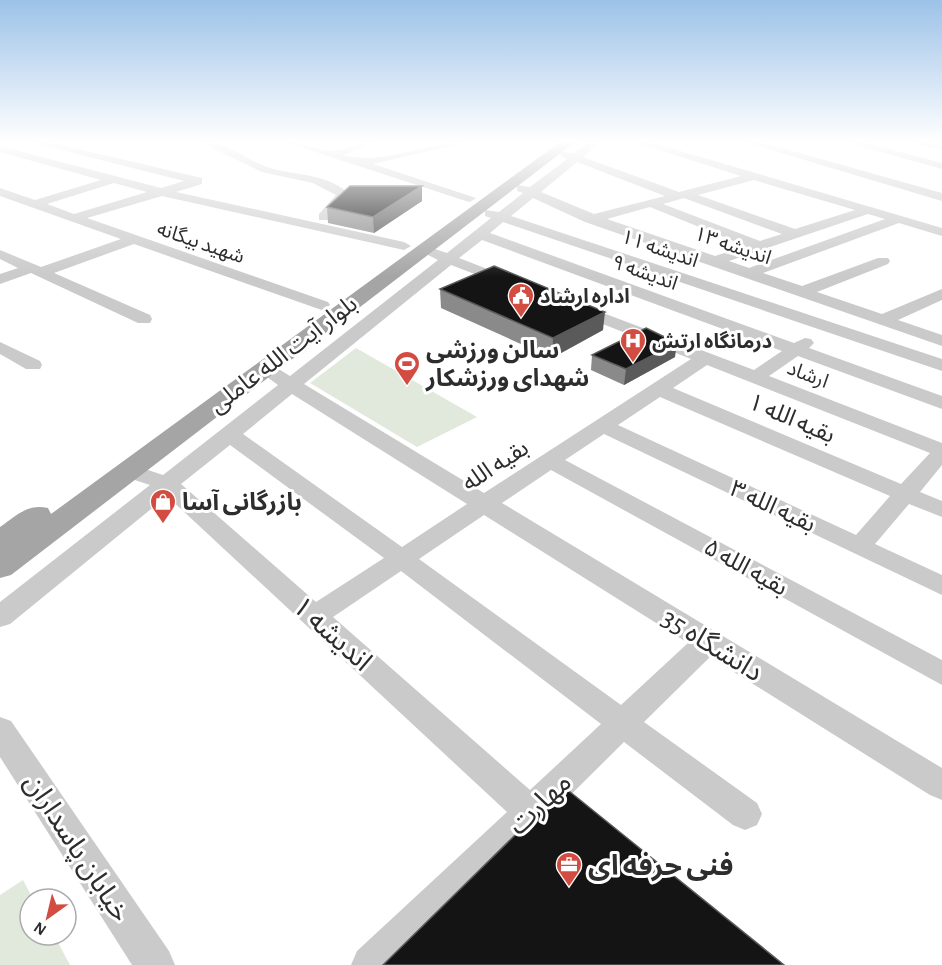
<svg xmlns="http://www.w3.org/2000/svg" width="942" height="965" font-family="'Alegreya Sans','Noto Sans Arabic',sans-serif">
<rect width="100%" height="100%" fill="#fff"/>
<!-- green -->
<g fill="#e1e9dc">
<path d="M356 348 477 417 417 447 310 383Z"/>
<path d="M23 880 33 899H30V935H54L70 965H0V895Z"/>
</g>
<g fill="none" stroke-linecap="round" stroke-linejoin="round">
<!-- minor -->
<g fill="#cacaca" fill-rule="evenodd">
<path d="M30 142H48L202 178V184L176 192 404 242 411 246 404 250 162 196 87 218 328 302 330 305 322 310 316 308 134 244 54 273 150 315 152 319 150 323H138L31 273 0 284V274L18 268 0 259V250L41 267 121 239 0 196V188L35 200 101 180 0 152V146L161 188 184 181ZM114 183 147 192 74 214 47 204Z"/>
<path d="M200 142C230 142 243 159 270 168 297 176 323 173 346 191L347 200 329 220H319V214L336 195 313 183 262 172Z"/>
<path d="M285 142C301 142 322 152 333 151 348 150 360 142 376 142L343 155C379 166 428 142 467 142L373 164 476 198 470 202 466 201Z"/>
<path d="M589 142H600L583 157 679 192 741 176 634 142H650L942 228V236L899 223 763 273 802 286 878 258H888L890 261 888 264 817 292 882 314 942 289V300L898 320 942 335V346L585 222 533 198 511 216 942 359V371L503 222 490 233 794 343 805 338 811 339 814 343 809 348 942 396V409L798 356 769 376 942 443V465L920 492 942 501V517L909 504 875 544 942 575V595L604 434 565 460 942 660V685L551 470 502 503 942 768V800L930 795 710 657 644 722 757 803 762 814 757 825 745 830 733 825 624 742 399 965H351L357 951 507 812 167 496 10 624 0 627V602L150 485 119 475 116 470 119 465 127 463 163 475 278 385 256 369 258 365H272L290 376 438 260 416 249 418 246 423 245 447 253 491 218 485 216V210L499 212 523 193 517 191V185L530 187 567 159 561 156V152L574 153ZM577 162 665 196 594 214 541 192ZM754 180 855 210 795 229 698 195ZM684 198 782 234 760 241 663 204ZM650 207 746 246 715 256 607 219ZM868 214 885 219 749 268 729 261ZM482 240 782 351 754 370 582 305H570L568 308 570 311 691 359 484 493 304 384 451 265 506 286H516L519 283 516 280 459 258ZM707 365 930 453 901 484 673 388ZM292 394 467 504 402 547 243 434ZM660 397 890 496 856 535 618 425ZM230 445 384 558 316 602 181 484ZM484 515 688 643 621 705 419 559ZM401 571 601 724 530 790 333 617Z"/>
<path d="M744 142H760L942 193V201Z"/>
<path d="M845 142H862L942 163V169Z"/>
<path d="M915 142 942 144V150L916 144Z"/>
<path d="M0 342 40 361 42 365 40 369H26L0 354Z"/>
<path d="M0 717 11 721 169 951 175 965H132L0 757Z"/>
</g>
<!-- major -->
<path fill="#a5a5a5" fill-rule="evenodd" d="M560 142H575L11 575 0 578V527C16 516 28 503 48 508L51 514Z"/>
</g>
<!-- wall -->
<g fill="#8a8a8a">
<path d="M422 186V201L374 233 328 223 327 207Z"/>
<path d="M440 289 603 330 552 358 441 308Z"/>
<path d="M592 355 675 357 624 385 591 370Z"/>
</g>
<!-- shaded-wall -->
<g fill="#5a5a5a">
<path d="M422 186V201L374 233 373 217Z"/>
<path d="M605 312 603 330 552 358 553 338Z"/>
<path d="M677 343 675 357 624 385 626 369Z"/>
</g>
<!-- building -->
<g fill="#141414" stroke="#5a5a5a" stroke-width="1.5">
<path d="M350 186H422L373 217 327 207Z"/>
<path d="M494 266 605 312 553 338 440 289Z"/>
<path d="M646 328 677 343 626 369 592 355Z"/>
<path d="M564 787 784 965H383Z"/>
</g>
<!-- sky -->
<linearGradient id="sky" x2="0" y2="1"><stop stop-color="#9cc2e8"/><stop offset="0.51" stop-color="#fff"/><stop offset="1" stop-color="#fff" stop-opacity="0"/></linearGradient>
<rect width="942" height="277" fill="url(#sky)"/>
<!-- icons -->
<defs>
<symbol id="civic-pin" viewBox="-11 -11 22 30"><path d="M0 17L-7.5 6A9.5 9.5 0 1 1 7.5 6Z" fill="#d24c41" stroke="#fff"/><path d="M-.6-6.5H3V-4.5H.6V-3L4-1V1h2V6H-6V1h2V-1L-.6-3ZM-1.2 2.5V6h2.4V2.5Z" fill="#fff"/></symbol>
<symbol id="hospital-pin" viewBox="-11 -11 22 30"><path d="M0 17L-7.5 6A9.5 9.5 0 1 1 7.5 6Z" fill="#d24c41" stroke="#fff"/><path d="M-5-5h3v3.5h4V-5h3V5h-3V1.5h-4V5h-3Z" fill="#fff"/></symbol>
<symbol id="stadium-pin" viewBox="-11 -11 22 30"><path d="M0 17L-7.5 6A9.5 9.5 0 1 1 7.5 6Z" fill="#d24c41" stroke="#fff"/><path d="M0-5a6.5 5 0 1 0 0 10a6.5 5 0 1 0 0-10ZM-3.5-1.8h7v3.6h-7Z" fill="#fff"/></symbol>
<symbol id="shop-pin" viewBox="-11 -11 22 30"><path d="M0 17L-7.5 6A9.5 9.5 0 1 1 7.5 6Z" fill="#d24c41" stroke="#fff"/><path d="M-5-2.5h2.3a2.7 3.5 0 0 1 5.4 0H5L5.5 6h-11ZM-1.5-2.5h3a1.5 2.3 0 0 0-3 0Z" fill="#fff"/></symbol>
<symbol id="office-pin" viewBox="-11 -11 22 30"><path d="M0 17L-7.5 6A9.5 9.5 0 1 1 7.5 6Z" fill="#d24c41" stroke="#fff"/><path d="M-6-3h4V-5.5h4V-3h4V5H-6ZM-1-4.5V-3h2v-1.5ZM-6 0V1H6V0Z" fill="#fff"/></symbol>
</defs>
<g fill-rule="evenodd">
<use href="#civic-pin" x="506" y="281" width="30" height="40"/>
<use href="#hospital-pin" x="618" y="326" width="30" height="40"/>
<use href="#stadium-pin" x="392" y="349" width="30" height="40"/>
<use href="#shop-pin" x="148" y="487" width="30" height="40"/>
<use href="#office-pin" x="554" y="850" width="30" height="40"/>
</g>
<g text-anchor="middle" stroke-width="6" stroke-linejoin="round" paint-order="stroke">
<!-- far-street labels -->
<g font-size="20" fill="#2d2d2d" stroke="#fff">
<text transform="translate(201 242) rotate(19)" y="7">شهید بیگانه</text>
<text transform="translate(733 245) rotate(19)" y="7">اندیشه ۱۳</text>
<text transform="translate(660 248) rotate(19)" y="7">اندیشه ۱۱</text>
<text transform="translate(645 272) rotate(20)" y="7">اندیشه ۹</text>
<text transform="translate(808 374) rotate(21)" y="7">ارشاد</text>
</g>
<!-- far-poi labels -->
<g font-size="20" font-weight="bold" fill="#2d2d2d" stroke="#fff" text-anchor="start">
<text x="540" y="303">اداره ارشاد</text>
<text x="652" y="348">درمانگاه ارتش</text>
</g>
<!-- poi labels -->
<g font-size="24" font-weight="bold" fill="#2d2d2d" stroke="#fff" text-anchor="start">
<text x="426" y="358">سالن ورزشی<tspan x="426" dy="28">شهدای ورزشکار</tspan></text>
<text x="182" y="510">بازرگانی آسا</text>
</g>
<!-- street labels -->
<g font-size="24" fill="#2d2d2d" stroke="#fff">
<text transform="translate(283 354) rotate(-37)" y="8">بلوار آیت‌ الله عاملی</text>
<text transform="translate(792 418) rotate(23)" y="8">بقیه الله ۱</text>
<text transform="translate(495 465) rotate(-33)" y="8">بقیه الله</text>
<text transform="translate(773 506) rotate(25)" y="8">بقیه الله ۳</text>
<text transform="translate(746 567) rotate(29)" y="8">بقیه الله ۵</text>
</g>
<!-- near-street labels -->
<g font-size="28" fill="#2d2d2d" stroke="#fff">
<text transform="translate(333 633) rotate(42)" y="10">اندیشه ۱</text>
<text transform="translate(713 644) rotate(32)" y="10">دانشگاه 35</text>
<text transform="translate(539 803) rotate(-44)" y="10">مهارت</text>
<text transform="translate(78 847) rotate(57)" y="10">خیابان پاسداران</text>
</g>
<!-- near-poi labels -->
<g font-size="28" font-weight="bold" fill="#2d2d2d" stroke="#fff" text-anchor="start">
<text x="588" y="875">فنی حرفه ای</text>
</g>
</g>
<!-- north arrow -->
<g transform="translate(48 917) rotate(214)"><circle r="28" fill="#ffffff" stroke="#ababab" stroke-width="1.5"/>
<path d="M0-4.5L10 22L0 15L-10 22Z" fill="#d24c41"/>
<text y="-9" font-size="16" font-weight="bold" text-anchor="middle" fill="#2d2d2d">N</text>
</g>
</svg>
